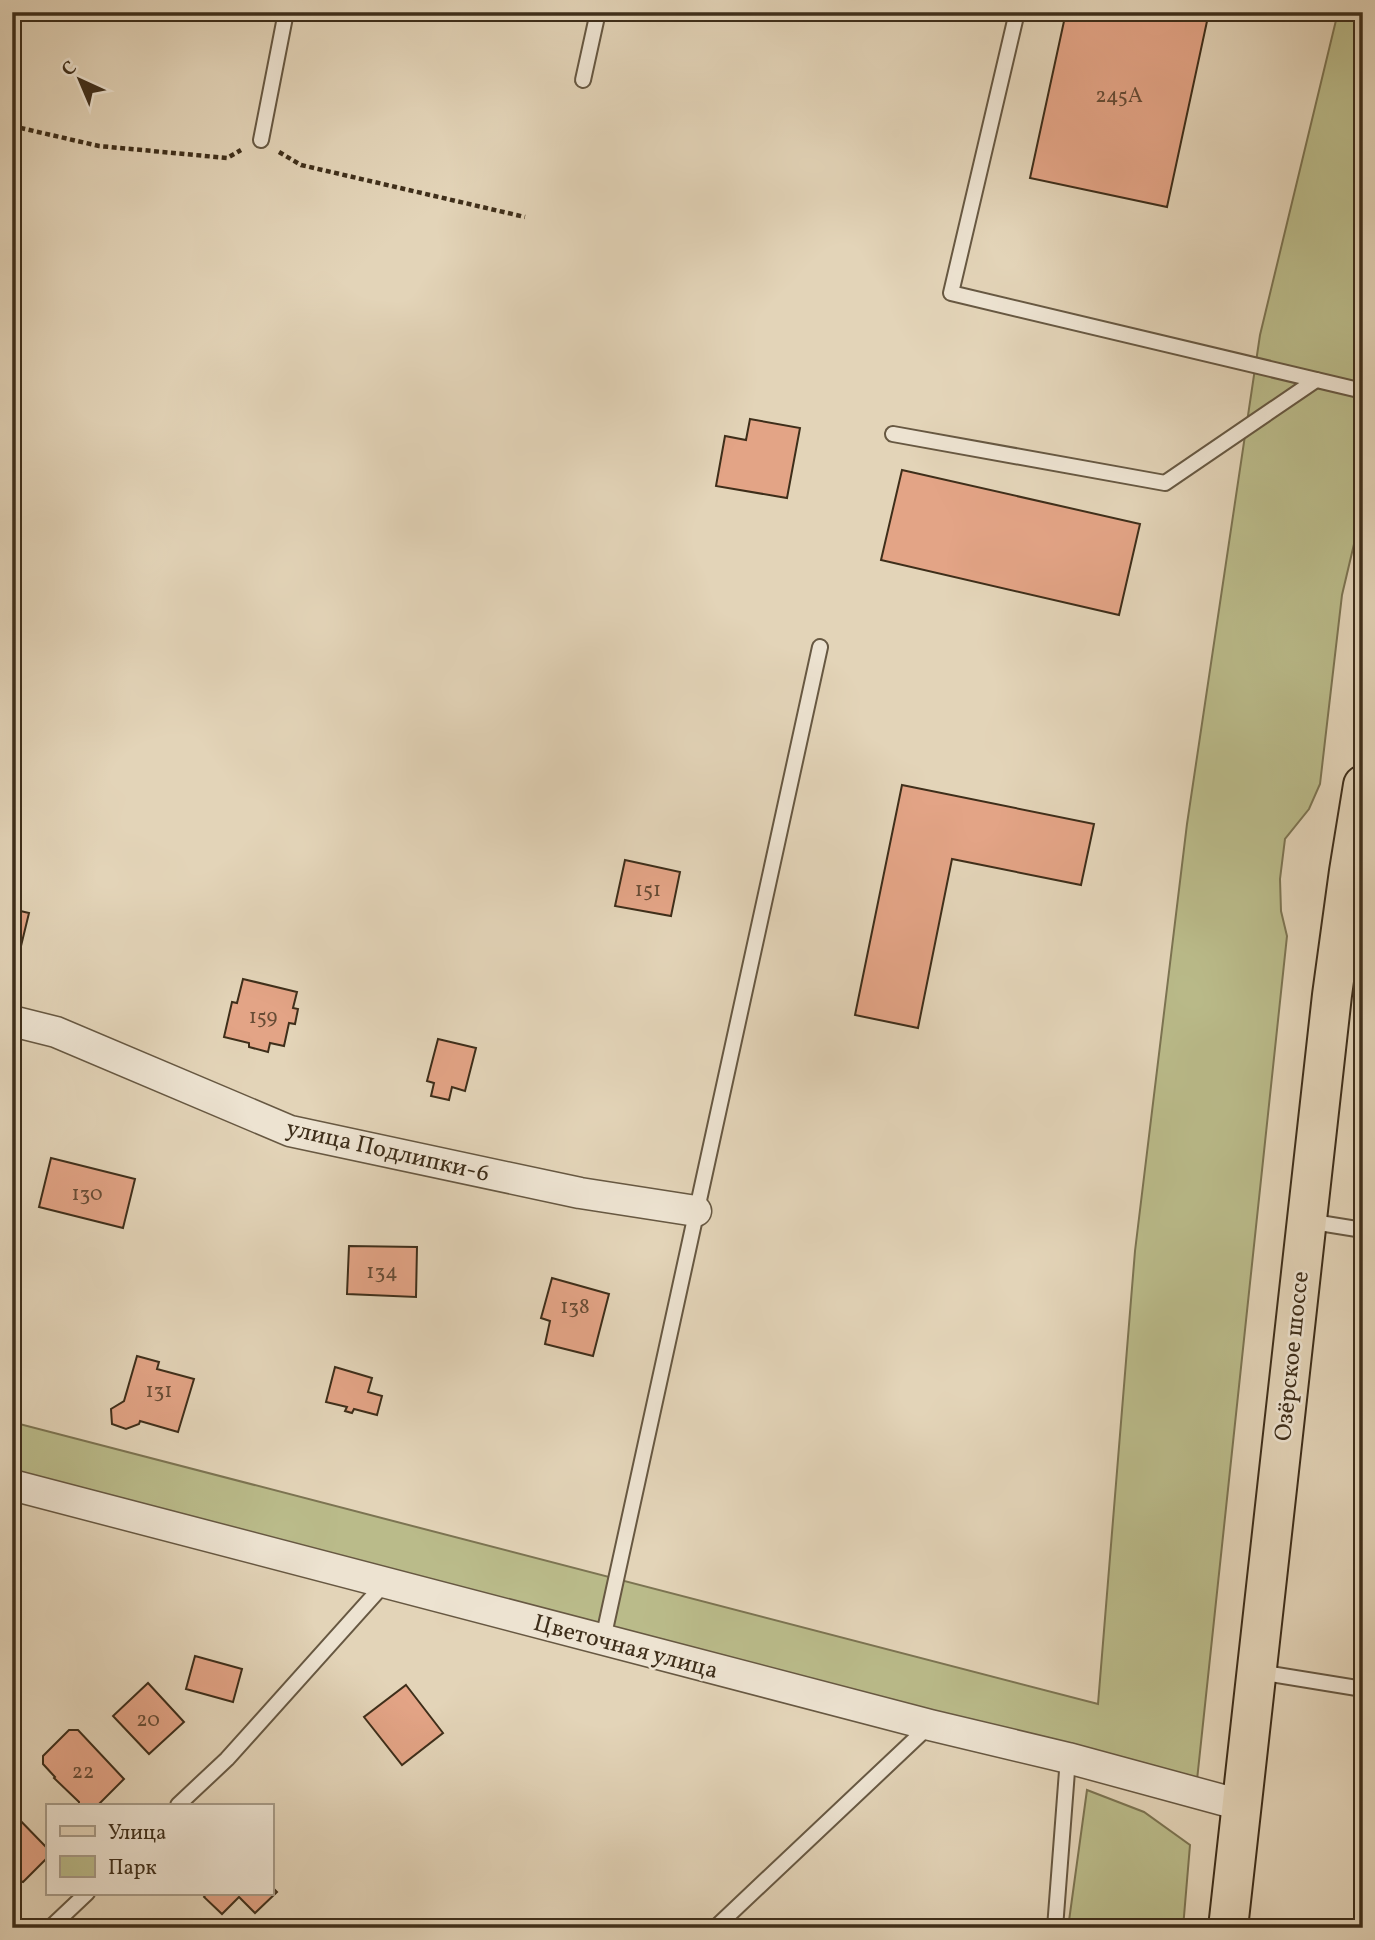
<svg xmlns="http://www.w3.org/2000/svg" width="1375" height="1940" font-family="Vollkorn,serif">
<rect width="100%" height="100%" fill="#e3d4b8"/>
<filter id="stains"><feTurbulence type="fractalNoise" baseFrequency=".00286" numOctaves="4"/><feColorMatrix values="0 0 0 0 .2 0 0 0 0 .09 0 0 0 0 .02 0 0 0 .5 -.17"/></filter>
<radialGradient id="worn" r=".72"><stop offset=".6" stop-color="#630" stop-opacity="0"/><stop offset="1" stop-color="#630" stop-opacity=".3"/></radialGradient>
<!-- green -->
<g fill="#babb8a" stroke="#7c7452" stroke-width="2">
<path d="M1338 12H1363V506L1342 595 1320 784 1309 809 1285 839 1280 879 1281 911 1287 936 1197 1780 12 1475V1422L1098 1704 1135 1251 1187 824 1260 335Z"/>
<path d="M1087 1790 1144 1812 1190 1845 1183 1928H1068Z"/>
</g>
<!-- building -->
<g fill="#e3a486" stroke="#3e2e1a" stroke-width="2">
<path d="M1066 12H1209L1167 207 1030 178Z"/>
<path d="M750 419 800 428 787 498 716 486 725 436 746 440Z"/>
<path d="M902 470 1140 524 1119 615 881 560Z"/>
<path d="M902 785 1094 824 1081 885 952 859 918 1028 855 1015Z"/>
<path d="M625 860 680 872 671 916 615 906Z"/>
<path d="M12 909 29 913 13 979H12Z"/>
<path d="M243 979 297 992 293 1008 298 1009 295 1024 289 1023 284 1046 270 1043 268 1052 249 1047V1043L224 1037 232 1002 237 1003Z"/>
<path d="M438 1039 476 1048 465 1091 452 1087 449 1100 431 1096 434 1083 427 1081Z"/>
<path d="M51 1158 135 1179 123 1228 39 1207Z"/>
<path d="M12 1236 20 1238 13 1271 12 1270Z"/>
<path d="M349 1246 417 1247 416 1297 347 1294Z"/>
<path d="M552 1278 609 1294 593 1356 545 1344 550 1321 541 1318Z"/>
<path d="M137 1356 159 1362 157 1369 194 1379 178 1432 140 1421 139 1424 126 1429 112 1424 111 1409 124 1401Z"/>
<path d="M335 1367 372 1378 368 1392 382 1396 377 1415 354 1409 352 1413 345 1411 347 1407 326 1402Z"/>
<path d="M195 1656 242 1669 233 1702 186 1689Z"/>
<path d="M148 1683 184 1722 149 1754 113 1716Z"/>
<path d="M406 1685 443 1733 402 1765 364 1717Z"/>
<path d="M69 1730H78L124 1779 98 1805H79V1802L54 1778 55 1777 43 1764V1756Z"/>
<path d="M12 1812 47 1848V1858L23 1882 12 1878Z"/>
<path d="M271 1886 277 1892 255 1913 239 1897 222 1914 204 1897 207 1893H271Z"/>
</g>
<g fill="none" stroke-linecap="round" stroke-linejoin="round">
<defs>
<g id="service">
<path d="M1017 12 951 293 1363 391"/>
<path d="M583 80 598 12"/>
<path d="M261 140 286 12"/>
<path d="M893 434 1165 483 1316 380"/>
<path d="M1307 1221 1363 1230"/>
<path d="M603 1639 820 647"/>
<path d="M1258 1672 1363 1689"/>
<path d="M178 1805 227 1759 385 1583"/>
<path d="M50 1928 87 1893"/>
<path d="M715 1928 929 1726"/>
<path d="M1055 1928 1068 1758"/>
</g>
<g id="minor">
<path d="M12 1021 56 1032 290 1131 580 1193 696 1211"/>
<path d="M12 1485 930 1725 1068 1758 1241 1805"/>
</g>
<path id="primary" d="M1228 1928 1332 995 1349 871 1363 785"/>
</defs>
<!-- service casing -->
<use href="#service" stroke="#675842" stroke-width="18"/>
<!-- minor casing -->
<use href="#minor" stroke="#675842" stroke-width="33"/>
<!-- primary casing -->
<use href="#primary" stroke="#3e2e1a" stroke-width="42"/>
<!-- path -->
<g stroke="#3e2e1a" stroke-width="4.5" stroke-dasharray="5 3.5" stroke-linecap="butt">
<path d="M12 126 99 146 227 158 241 150"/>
<path d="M279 152 301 165 525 217"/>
</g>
<!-- service -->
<use href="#service" stroke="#ede3d1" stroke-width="14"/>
<!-- minor -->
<use href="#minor" stroke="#ede3d1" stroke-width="30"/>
<!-- primary -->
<use href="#primary" stroke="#e3d4b8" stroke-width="38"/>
</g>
<g text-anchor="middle" stroke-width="5" stroke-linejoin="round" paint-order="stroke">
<!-- number labels -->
<g font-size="21" fill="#674c35">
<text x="1119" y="102">245А</text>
<text x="648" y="896">151</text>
<text x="263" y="1023">159</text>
<text x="87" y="1200">130</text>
<text x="382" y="1278">134</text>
<text x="575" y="1313">138</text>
<text x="159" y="1397">131</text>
<text x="148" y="1726">20</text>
<text x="83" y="1778">22</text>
</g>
<!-- street labels -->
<g font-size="24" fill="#3e2e1a" stroke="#ede3d1">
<text transform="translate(388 1150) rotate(13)" y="8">улица Подлипки-6</text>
<text transform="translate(1291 1356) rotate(-84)" y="8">Озёрское шоссе</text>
<text transform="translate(626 1646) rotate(15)" y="8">Цветочная улица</text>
</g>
</g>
<!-- margin -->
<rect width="1375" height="1940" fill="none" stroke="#e3d4b8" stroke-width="42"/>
<rect x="14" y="14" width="1347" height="1912" fill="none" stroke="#3e2e1a" stroke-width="3.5"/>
<rect x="21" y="21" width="1333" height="1898" fill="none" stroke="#3e2e1a" stroke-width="2"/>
<!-- legend -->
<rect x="46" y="1804" width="228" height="91" fill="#ede3d1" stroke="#a79b88" stroke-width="2"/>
<rect x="60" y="1826" width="35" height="10" fill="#e3d4b8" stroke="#a79b88" stroke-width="2"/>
<text x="108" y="1839" font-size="21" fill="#3e2e1a">Улица</text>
<rect x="60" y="1856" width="35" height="21" fill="#babb8a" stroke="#a79b88" stroke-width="2"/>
<text x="108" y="1874" font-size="21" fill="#3e2e1a">Парк</text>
<!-- north arrow -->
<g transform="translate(80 80) rotate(316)" stroke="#ede3d1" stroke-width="5" paint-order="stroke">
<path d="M0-5L12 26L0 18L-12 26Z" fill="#3e2e1a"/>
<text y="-10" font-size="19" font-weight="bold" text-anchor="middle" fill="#3e2e1a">С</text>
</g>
<rect width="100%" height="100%" filter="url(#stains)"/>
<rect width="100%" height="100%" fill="url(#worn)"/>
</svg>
